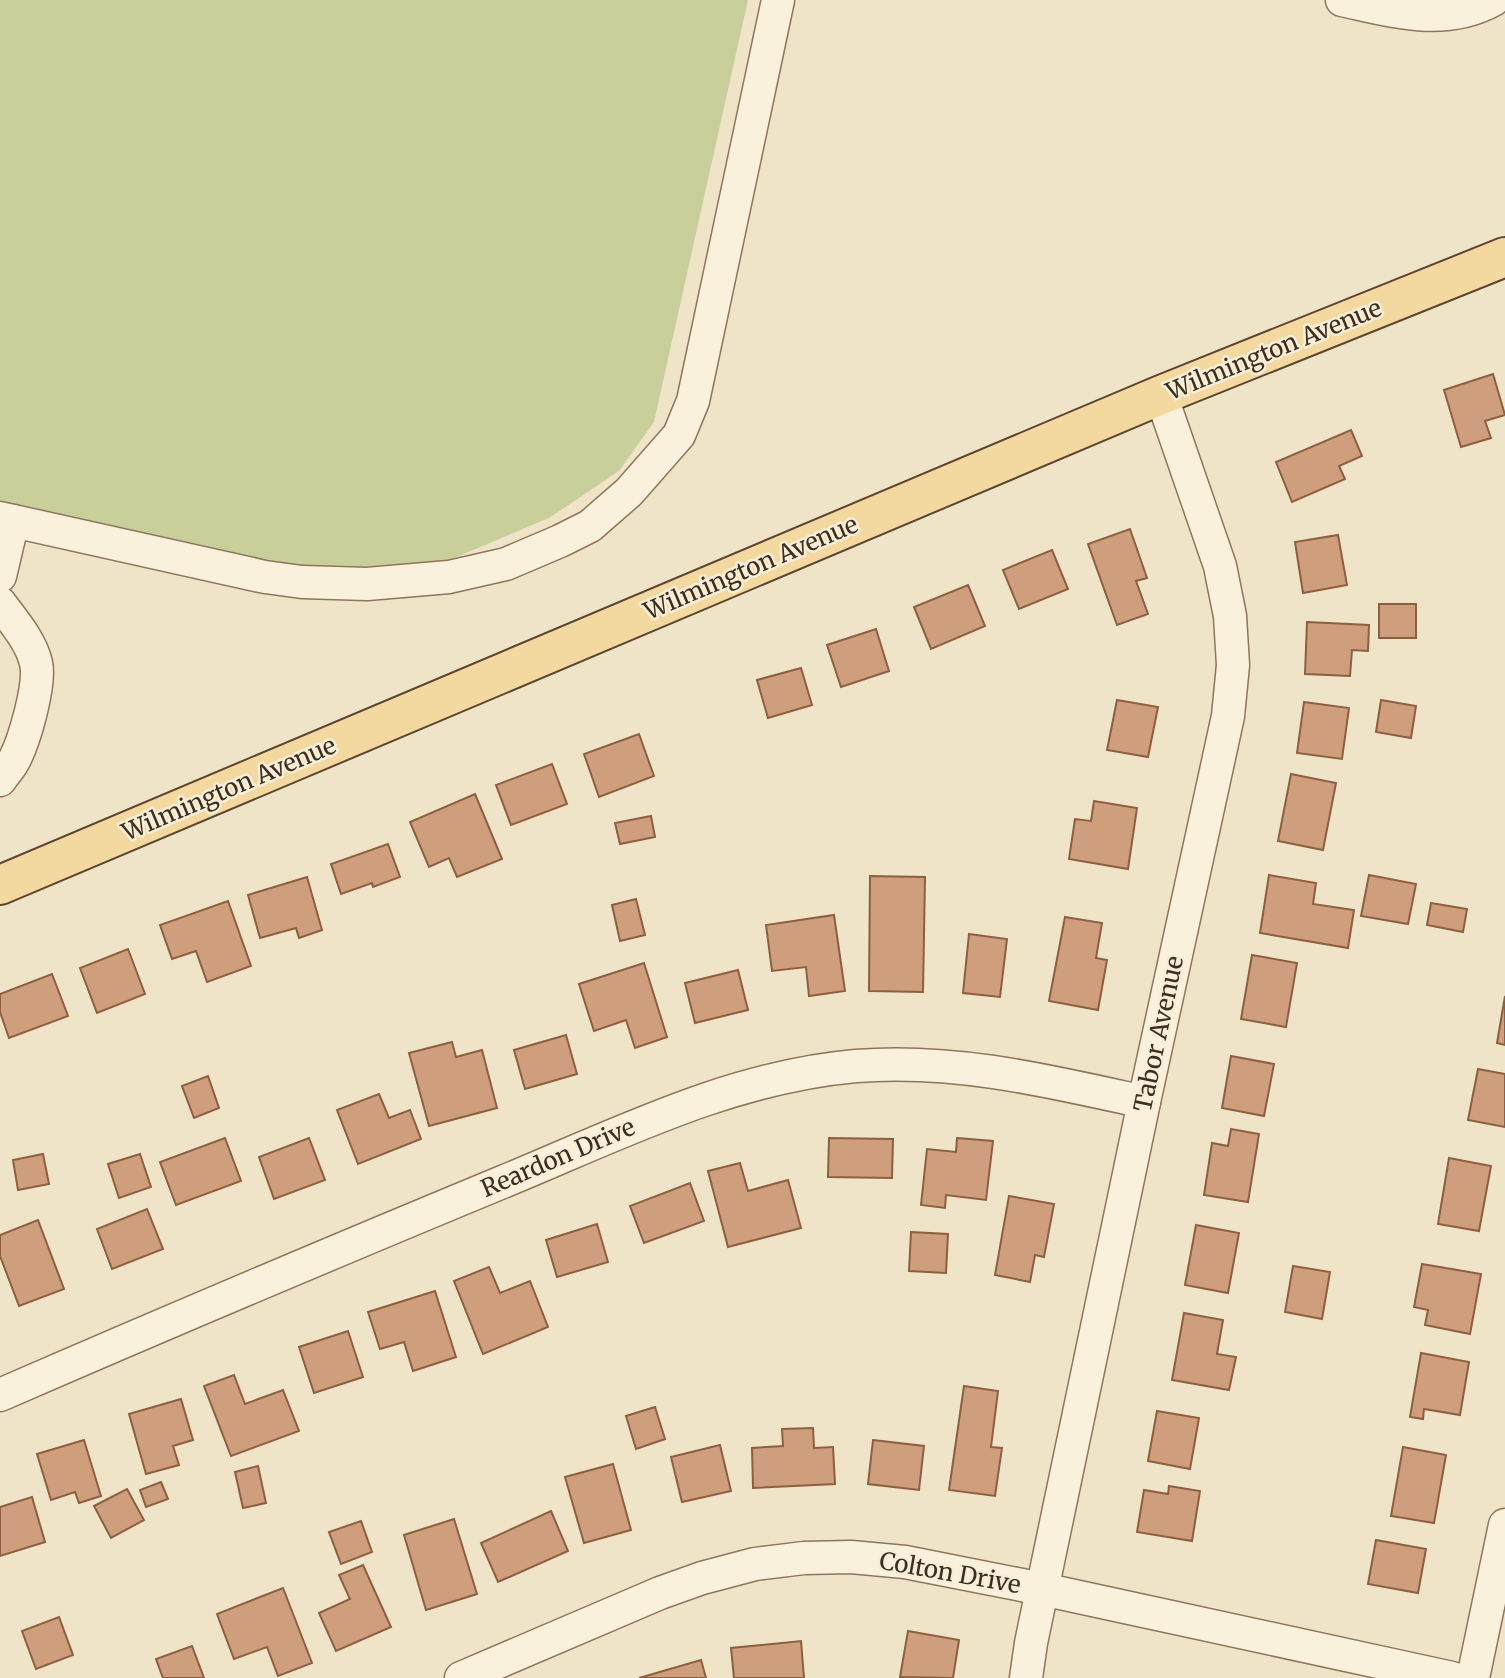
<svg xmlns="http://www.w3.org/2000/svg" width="1505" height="1678" font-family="Merriweather,serif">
<rect width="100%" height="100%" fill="#f0e4c8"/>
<!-- green -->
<path fill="#c9cf9b" d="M0 0H748L654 422 619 471 549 518 447 561 295 572 0 505Z"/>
<!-- building -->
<g fill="#cf9f7d" stroke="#8d5f41" stroke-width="2">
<path d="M1493 374 1505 415 1485 421 1491 438 1461 447 1444 390Z"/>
<path d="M1351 430 1362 456 1339 466 1345 479 1292 502 1276 462Z"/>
<path d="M1130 529 1147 578 1136 581 1148 614 1117 625 1088 544Z"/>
<path d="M1338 535 1347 585 1303 593 1295 542Z"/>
<path d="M1052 550 1068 589 1019 609 1003 570Z"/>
<path d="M968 585 985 626 931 649 914 607Z"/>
<rect x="1379" y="604" width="37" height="34"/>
<path d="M1307 622 1369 625 1368 651 1352 650 1350 676 1305 674Z"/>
<path d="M876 629 889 671 841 687 827 645Z"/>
<path d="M801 668 812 705 768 718 757 680Z"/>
<path d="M1117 700 1158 707 1148 757 1107 750Z"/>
<path d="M1381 700 1416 706 1411 738 1376 732Z"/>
<path d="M1304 702 1349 708 1342 759 1297 753Z"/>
<path d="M639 734 654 776 599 797 584 754Z"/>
<path d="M552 764 567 804 511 825 496 785Z"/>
<path d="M1291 774 1336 783 1323 850 1278 841Z"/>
<path d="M475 794 502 859 457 877 449 858 429 867 410 822Z"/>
<path d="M1094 801 1137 808 1128 869 1069 859 1075 819 1091 821Z"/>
<path d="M651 816 655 837 620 844 615 823Z"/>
<path d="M388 844 400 877 373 887 372 883 341 894 331 864Z"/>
<path d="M1269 875 1316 883 1313 904 1354 910 1348 948 1260 933Z"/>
<path d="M1369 875 1416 884 1408 924 1361 916Z"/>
<path d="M870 876 925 877 923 992 869 991Z"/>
<path d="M307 877 322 930 299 938 296 928 260 938 248 895Z"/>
<path d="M636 899 645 935 620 941 612 905Z"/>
<path d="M228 901 251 966 207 982 196 951 172 959 160 925Z"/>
<path d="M1431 903 1467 909 1463 932 1427 925Z"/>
<path d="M834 915 845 991 809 996 806 967 772 971 766 925Z"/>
<path d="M1065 917 1102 923 1096 958 1107 960 1098 1010 1049 1001Z"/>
<path d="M969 934 1007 939 1000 997 963 993Z"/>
<path d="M128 949 145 994 97 1013 80 968Z"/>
<path d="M1252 955 1297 963 1286 1027 1241 1019Z"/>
<path d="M644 963 667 1037 635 1048 626 1020 594 1031 579 984Z"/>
<path d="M738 970 748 1010 695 1023 685 983Z"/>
<path d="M52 974 68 1016 9 1038 0 1012V994Z"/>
<path d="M1505 996V1045L1497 1043Z"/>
<path d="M566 1035 577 1074 525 1089 514 1050Z"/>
<path d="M452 1042 456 1057 482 1050 497 1108 429 1126 409 1053Z"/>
<path d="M1231 1056 1274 1064 1264 1116 1222 1108Z"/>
<path d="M1478 1069 1505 1074V1127L1468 1120Z"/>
<path d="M208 1076 219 1108 194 1118 182 1086Z"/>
<path d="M379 1094 389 1118 410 1110 421 1139 358 1164 337 1110Z"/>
<path d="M1231 1129 1259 1134 1248 1202 1204 1195 1212 1143 1228 1146Z"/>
<path d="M225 1138 241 1181 176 1205 160 1162Z"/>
<path d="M309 1138 325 1180 274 1199 259 1157Z"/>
<path d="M829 1138 893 1139 892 1178 828 1177Z"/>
<path d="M957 1138 993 1141 986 1200 946 1195 945 1208 921 1205 927 1149 956 1152Z"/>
<path d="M43 1154 49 1184 18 1190 13 1160Z"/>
<path d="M140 1154 151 1187 119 1198 108 1164Z"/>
<path d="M1449 1158 1491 1166 1479 1231 1438 1224Z"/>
<path d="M740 1163 748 1191 788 1180 801 1228 728 1247 708 1171Z"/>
<path d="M690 1183 704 1221 644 1243 630 1206Z"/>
<path d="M1009 1196 1054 1204 1044 1257 1035 1255 1030 1282 995 1275Z"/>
<path d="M147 1209 163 1249 112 1269 97 1229Z"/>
<path d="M38 1220 64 1289 19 1306 0 1256V1235Z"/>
<path d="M597 1224 608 1262 557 1277 546 1240Z"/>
<path d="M1196 1225 1239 1233 1228 1293 1185 1285Z"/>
<path d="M911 1232 948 1234 946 1273 909 1271Z"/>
<path d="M1422 1264 1481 1274 1470 1334 1425 1325 1428 1310 1414 1307Z"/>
<path d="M1293 1266 1330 1272 1322 1319 1285 1312Z"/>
<path d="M489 1267 500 1293 530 1281 548 1327 483 1354 454 1281Z"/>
<path d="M435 1291 456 1357 413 1371 404 1342 380 1349 368 1312Z"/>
<path d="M1184 1313 1223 1320 1217 1354 1236 1357 1229 1390 1172 1380Z"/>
<path d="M348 1331 363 1377 314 1393 299 1347Z"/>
<path d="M1421 1353 1469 1362 1460 1415 1424 1409 1423 1419 1410 1417Z"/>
<path d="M234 1375 245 1404 283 1390 299 1431 231 1456 204 1386Z"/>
<path d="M964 1386 998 1391 991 1447 1002 1448 995 1496 949 1490Z"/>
<path d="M181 1399 193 1440 173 1446 179 1465 146 1474 129 1414Z"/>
<path d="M655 1407 665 1439 636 1449 626 1416Z"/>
<path d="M1157 1411 1199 1418 1190 1469 1148 1461Z"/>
<path d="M813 1428 814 1448 833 1447 835 1484 753 1488 752 1448 783 1446 782 1429Z"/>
<path d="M84 1440 101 1496 79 1503 75 1492 51 1500 37 1454Z"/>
<path d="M873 1440 924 1446 919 1490 868 1484Z"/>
<path d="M720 1445 731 1491 682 1502 671 1457Z"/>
<path d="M1403 1447 1446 1455 1434 1523 1391 1516Z"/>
<path d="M613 1464 631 1530 584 1543 565 1477Z"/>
<path d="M258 1466 266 1503 243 1508 235 1472Z"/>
<path d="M161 1482 168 1499 146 1507 140 1490Z"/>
<path d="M1169 1486 1200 1491 1192 1541 1137 1532 1144 1490 1168 1494Z"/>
<path d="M127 1489 144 1520 111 1538 94 1506Z"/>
<path d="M32 1497 45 1542 0 1556V1507Z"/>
<path d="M551 1511 568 1551 498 1582 481 1543Z"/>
<path d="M454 1519 477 1594 426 1610 404 1535Z"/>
<path d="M361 1521 372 1552 341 1564 329 1532Z"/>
<path d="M1376 1540 1426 1549 1418 1593 1368 1584Z"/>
<path d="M363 1565 391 1627 336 1651 319 1613 350 1599 339 1575Z"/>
<path d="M283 1588 312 1663 278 1676 267 1647 234 1659 217 1614Z"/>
<path d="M59 1617 73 1655 36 1669 22 1631Z"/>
<path d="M908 1631 959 1640 953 1678 900 1677Z"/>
<path d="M801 1641 804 1678H734L731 1648Z"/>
<path d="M192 1646 204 1678H163L156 1659Z"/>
<path d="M701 1660 706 1678H639Z"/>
</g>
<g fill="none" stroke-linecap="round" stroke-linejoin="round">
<defs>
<g id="minor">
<path d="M1342 0C1393 11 1444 27 1493 0"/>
<path d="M0 518 265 577 302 582 367 584 449 577 506 564 560 541 590 526 629 492 679 435 693 401 778 0"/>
<path d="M0 576 13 521"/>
<path d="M0 603C13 621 31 641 36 663 41 684 24 743 13 762 9 769 4 774 0 780"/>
<path d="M0 1395C168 1322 336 1251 505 1181 619 1134 730 1077 856 1066 954 1058 1049 1081 1144 1102"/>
<path d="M461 1678 660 1593 702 1578 755 1564 804 1558 851 1557 905 1562 1042 1589 1452 1678"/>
<path d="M1026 1678 1031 1643 1144 1102 1228 716 1233 665 1230 616 1220 566 1161 395"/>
<path d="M1473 1678 1505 1525"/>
</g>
<path id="major" d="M0 885 1161 395 1505 257"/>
</defs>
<!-- minor casing -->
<use href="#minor" stroke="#8d765c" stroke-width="35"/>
<!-- major casing -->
<use href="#major" stroke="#5b4430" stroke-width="42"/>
<!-- minor -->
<use href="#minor" stroke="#faf1dc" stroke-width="32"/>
<!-- major -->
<use href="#major" stroke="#f3d9a0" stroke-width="38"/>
</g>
<g text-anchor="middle" stroke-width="5" stroke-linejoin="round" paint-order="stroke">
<!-- street labels -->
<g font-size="24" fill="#3d2e20" stroke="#f7eed8">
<text transform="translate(1274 350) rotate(-22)" y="8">Wilmington Avenue</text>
<text transform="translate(751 568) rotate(-23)" y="8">Wilmington Avenue</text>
<text transform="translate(229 789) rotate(-23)" y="8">Wilmington Avenue</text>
<text transform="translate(1159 1034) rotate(-78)" y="8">Tabor Avenue</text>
<text transform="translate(558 1158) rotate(-23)" y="8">Reardon Drive</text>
<text transform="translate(950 1573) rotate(10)" y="8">Colton Drive</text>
</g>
</g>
</svg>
